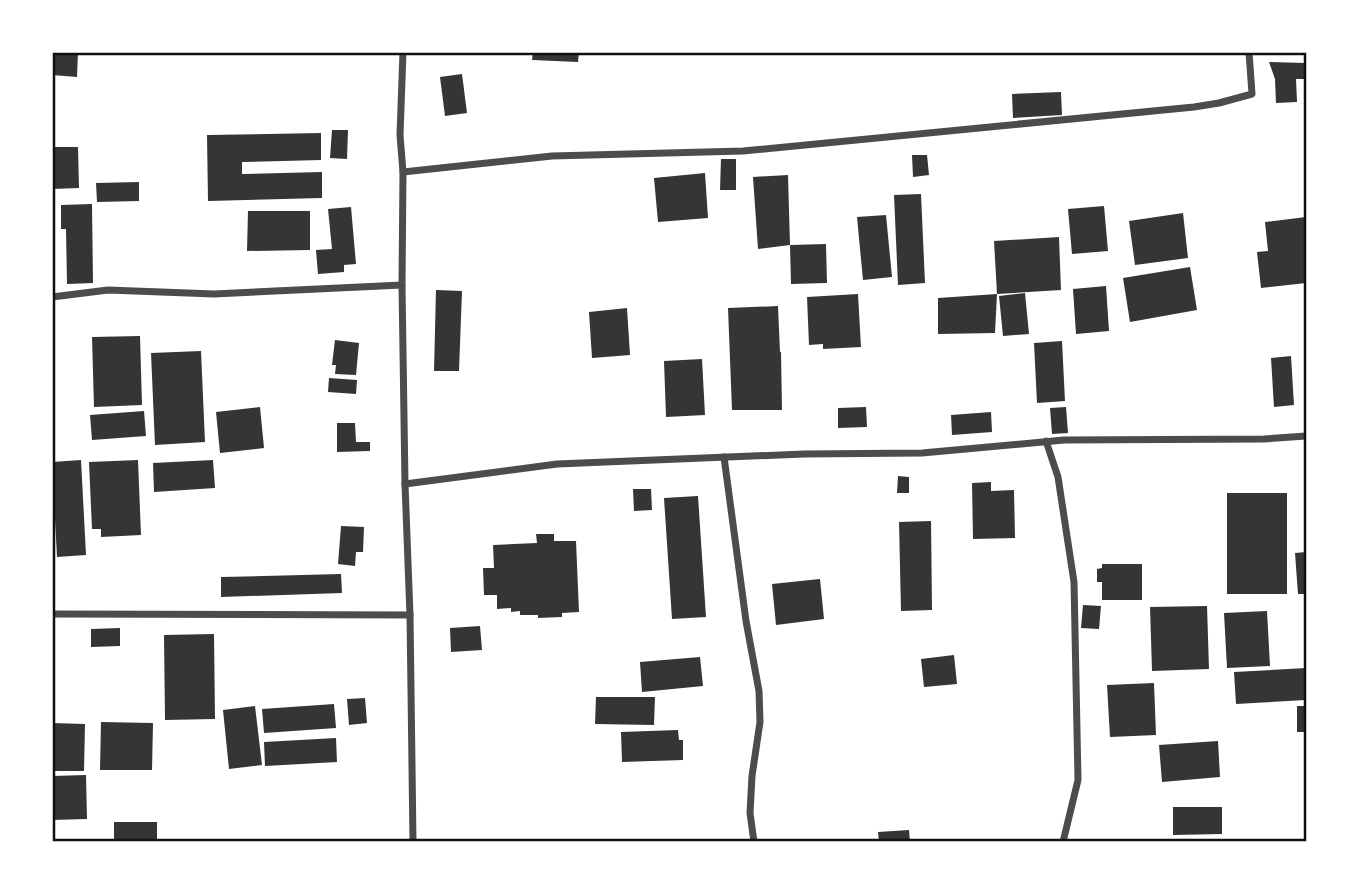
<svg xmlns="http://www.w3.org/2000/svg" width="1359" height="894" font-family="Lato,sans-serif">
<rect width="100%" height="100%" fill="#fff"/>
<!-- building -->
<g fill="#353535">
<path d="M52 52H78L77 77 52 75Z"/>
<path d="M533 52H579L578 62 532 60Z"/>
<path d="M1269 62 1306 63V79H1296L1297 102 1276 103 1275 79Z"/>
<path d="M462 74 467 113 445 116 440 77Z"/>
<path d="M1061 92 1062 115 1013 118 1012 94Z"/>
<path d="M332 130H348L347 159 330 158Z"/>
<path d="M321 133V160L242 162V174L322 172V198L208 201 207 135Z"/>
<path d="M52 147H78L79 188 52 189Z"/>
<path d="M912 155H927L929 175 913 177Z"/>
<path d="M721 159H736V190H720Z"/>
<path d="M705 173 708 218 658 222 654 178Z"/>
<path d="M788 175 790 245 758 249 753 177Z"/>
<path d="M139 182V201L97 202 96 183Z"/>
<path d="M921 194 925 283 898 285 894 195Z"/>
<path d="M92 204 93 283 67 284 66 229H61V205Z"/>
<path d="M1104 206 1108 251 1072 254 1068 209Z"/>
<path d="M351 207 356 264 344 265V272L318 274 316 250 332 249 328 209Z"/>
<path d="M248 211H310V250L247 251Z"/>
<path d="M1183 213 1188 258 1135 265 1129 221Z"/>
<path d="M886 215 892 277 863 280 857 217Z"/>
<path d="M1306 217V283L1261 288 1257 252 1268 251 1265 222Z"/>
<path d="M1059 237 1061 290 997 294 994 241Z"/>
<path d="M826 244 827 283 791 284 790 245Z"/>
<path d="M1190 267 1197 310 1130 322 1123 278Z"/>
<path d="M1106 286 1109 331 1076 334 1073 289Z"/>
<path d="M436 290 462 291 459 371H434Z"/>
<path d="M1025 293 1029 334 1003 336 999 296Z"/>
<path d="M858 294 861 347 823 349V344L809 345 807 297Z"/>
<path d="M997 294 995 333 938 334V298Z"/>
<path d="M778 306 780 352H781L782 410H732L728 308Z"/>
<path d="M627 308 630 355 592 358 589 312Z"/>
<path d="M140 336 142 405 94 407 92 337Z"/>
<path d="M335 340 359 343 356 375 335 374 336 365H332Z"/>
<path d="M1062 341 1065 401 1037 403 1034 343Z"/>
<path d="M201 351 205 442 155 445 151 353Z"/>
<path d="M1291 356 1294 405 1274 407 1271 358Z"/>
<path d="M702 359 705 415 666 417 664 361Z"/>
<path d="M329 378 357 380 356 394 328 392Z"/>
<path d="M260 407 264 448 220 453 216 412Z"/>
<path d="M866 407 867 427 838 428V408Z"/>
<path d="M1066 407 1068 433 1052 434 1050 408Z"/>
<path d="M144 411 146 436 92 440 90 415Z"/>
<path d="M991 412 992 432 952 435 951 415Z"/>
<path d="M337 423H355L356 442H370V451L337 452Z"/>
<path d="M81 460 86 555 57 557 52 462Z"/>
<path d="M138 460 141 535 101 537V529H92L89 462Z"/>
<path d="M213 460 215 488 154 492 153 463Z"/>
<path d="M898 476 909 477V493H897Z"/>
<path d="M991 482V491L1014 490 1015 538 973 539 972 483Z"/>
<path d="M633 489H651L652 510 634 511Z"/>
<rect x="1227" y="493" width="60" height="101"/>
<path d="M698 496 706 617 672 619 664 498Z"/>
<path d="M931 521 932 610 901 611 899 522Z"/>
<path d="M341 526 364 527 363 552H356L355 566 338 564Z"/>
<path d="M536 534H554V541H576L579 612 562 613V617L538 618V615H520V611L511 612V608L497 609V595H484L483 568H494L493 545 537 543Z"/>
<path d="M1306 552V594H1298L1295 553Z"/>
<path d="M1102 564H1142V600H1102V582H1097V569L1102 568Z"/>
<path d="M341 574 342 593 221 597V577Z"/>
<path d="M820 579 824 619 776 625 772 584Z"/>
<path d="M1083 605 1101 606 1099 629 1081 628Z"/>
<path d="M1207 606 1209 669 1152 671 1150 607Z"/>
<path d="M1267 611 1270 666 1227 668 1224 613Z"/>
<path d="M480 626 482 650 451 652 450 628Z"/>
<path d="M120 628V646L91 647V629Z"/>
<path d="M214 634 215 719 165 720 164 635Z"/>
<path d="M954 655 957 684 924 687 921 659Z"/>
<path d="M700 657 703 686 642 692 640 662Z"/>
<path d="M1306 668V700L1236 704 1234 672Z"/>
<path d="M1154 683 1156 735 1110 737 1107 685Z"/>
<path d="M596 697H655L654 725 595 724Z"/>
<path d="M365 698 367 723 349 725 347 699Z"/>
<path d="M334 704 336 728 264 733 262 709Z"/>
<path d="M255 706 262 765 229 769 223 710Z"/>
<rect x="1297" y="706" width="9" height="26"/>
<path d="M101 722 153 723 152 770H100Z"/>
<path d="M52 723 85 724 84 771H52Z"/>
<path d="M678 730 679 740H683V760L622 762 621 732Z"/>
<path d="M336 738 337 762 265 766 264 742Z"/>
<path d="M1218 741 1220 777 1162 782 1159 745Z"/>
<path d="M86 775 87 819 52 820V776Z"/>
<path d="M1173 807H1222V834L1173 835Z"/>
<rect x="114" y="822" width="43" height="20"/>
<path d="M909 830 910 842H879L878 832Z"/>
</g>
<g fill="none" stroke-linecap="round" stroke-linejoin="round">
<!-- minor -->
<g stroke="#4c4c4c" stroke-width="7">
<path d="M403 52 400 135 403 172 402 285 405 484 410 615 413 842"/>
<path d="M403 172 552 156 743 151 1194 107 1219 103 1252 94 1249 52"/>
<path d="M52 297 108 290 214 294 402 285"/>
<path d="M1046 441 1058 477 1074 582 1078 780 1063 842"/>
<path d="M724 457 746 621 759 691 760 722 752 776 750 813 754 842"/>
<path d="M405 484 557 464 804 454 922 453 1064 440 1264 439 1306 436"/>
<path d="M52 614 410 615"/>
</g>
</g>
<!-- border -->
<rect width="1359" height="894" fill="none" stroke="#ffffff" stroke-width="108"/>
<rect x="54" y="54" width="1251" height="786" fill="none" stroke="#111" stroke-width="2.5"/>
</svg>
